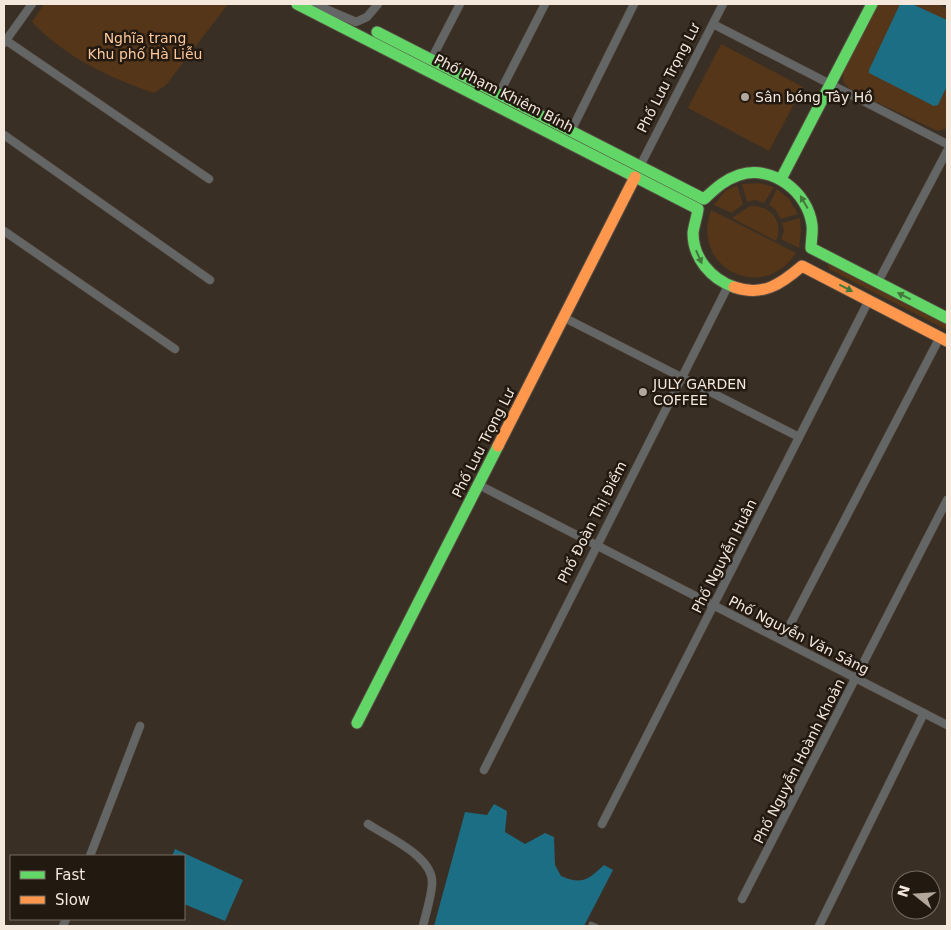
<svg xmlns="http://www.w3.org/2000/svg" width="951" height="930" font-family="'DejaVu Sans',sans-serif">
<rect width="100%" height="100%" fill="#3a2f24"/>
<!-- green -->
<g fill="#553619">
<path d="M44 4H228L166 85 154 93C107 77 66 57 32 22Z"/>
<path d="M877 4H938L947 8V126L945 129 938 131 929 127 851 90 843 82V71Z"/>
<path d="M721 44 803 87 769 151 688 108Z"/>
<path d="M759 183 774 187 764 203 755 200 747 202 742 184Z"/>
<path d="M737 185 743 204 732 213 714 205 725 191Z"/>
<path d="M777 189 789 199 798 214 781 219 775 209 769 205Z"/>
<path d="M750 206C771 205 784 222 776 241L732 218Z"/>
<path d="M711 210 796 253C763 304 690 268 711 210Z"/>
<path d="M800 218 801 231 799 248 781 239 784 231 782 223Z"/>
<path d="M828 264 947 324V330L829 269Z"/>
</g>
<!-- water -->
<g fill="#1c6e84">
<path d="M900 4H912L947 20V86L938 105 934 106 869 73V70Z"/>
<path d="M494 804 507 811 505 832 525 844 545 833 554 837 555 865 561 876C582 885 588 880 604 865L613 870 584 926H434L465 812 487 815Z"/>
<path d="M175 849 243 880 225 921 184 904V856H172Z"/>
</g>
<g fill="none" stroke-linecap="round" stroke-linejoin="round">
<defs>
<path id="lane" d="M591 924 596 926"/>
<g id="street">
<path d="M314 4 356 22 367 17 378 4"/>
<path d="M713 24 947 144"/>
<path d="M4 39 209 179"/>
<path d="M4 43 32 4"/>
<path d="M431 60 460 4"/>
<path d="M499 94 545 4"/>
<path d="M571 131 634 4"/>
<path d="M4 135 210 280"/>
<path d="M640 166 723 4"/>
<path d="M4 231 175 349"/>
<path d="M878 282 947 151"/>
<path d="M563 317 799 437"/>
<path d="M479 485 947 725"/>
<path d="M782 640 940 337"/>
<path d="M484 770 728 286"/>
<path d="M368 824C389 838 435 857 432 885 431 898 426 913 423 926"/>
<path d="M602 824 869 300"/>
<path d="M90 856 140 726"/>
<path d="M742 899 947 500"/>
<path d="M63 926 66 919"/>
<path d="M819 926 924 713"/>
</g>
<g id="fast">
<path d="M297 4 698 209C697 217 694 225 693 233 693 258 711 279 734 287"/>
<path d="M377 32 704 199C715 189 724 180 739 175 772 164 808 192 812 225 813 232 811 241 811 248L947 318"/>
<path d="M781 179 872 4"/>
<path d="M357 723 498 446"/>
</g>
<g id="slow">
<path d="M734 287C763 297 781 284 802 266L947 341"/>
<path d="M498 446 635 177"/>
</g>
</defs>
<!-- lane casing -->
<use href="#lane" stroke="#564c43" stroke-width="5.5"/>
<!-- street casing -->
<use href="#street" stroke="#564c43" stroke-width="9"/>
<!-- fast casing -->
<use href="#fast" stroke="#564c43" stroke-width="13"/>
<!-- slow casing -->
<use href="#slow" stroke="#564c43" stroke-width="13"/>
<!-- lane -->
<use href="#lane" stroke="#646666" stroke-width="4"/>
<!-- street -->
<use href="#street" stroke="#646666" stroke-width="8"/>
<!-- fast -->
<use href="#fast" stroke="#63d668" stroke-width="11"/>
<!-- slow -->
<use href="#slow" stroke="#ff974d" stroke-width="11"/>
</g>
<!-- one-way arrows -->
<defs><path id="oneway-solid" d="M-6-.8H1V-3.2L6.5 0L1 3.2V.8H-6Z" transform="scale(1.25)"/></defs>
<g fill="#42783c">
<use href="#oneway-solid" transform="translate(804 202) rotate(-120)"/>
<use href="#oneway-solid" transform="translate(699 257) rotate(66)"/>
<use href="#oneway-solid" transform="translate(846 288) rotate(27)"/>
<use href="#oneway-solid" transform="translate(904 296) rotate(-153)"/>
</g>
<!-- markers -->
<g fill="#b3a79c" stroke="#221911" stroke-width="2">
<circle cx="745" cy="97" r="5"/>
<circle cx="643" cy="392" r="5"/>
</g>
<g text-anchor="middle" stroke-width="5" stroke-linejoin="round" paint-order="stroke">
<!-- park labels -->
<g font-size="14" fill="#fdc99b" stroke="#221911">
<text x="145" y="43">Nghĩa trang<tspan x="145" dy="16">Khu phố Hà Liễu</tspan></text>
</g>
<!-- street labels -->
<g font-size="14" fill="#f4e7dc" stroke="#221911">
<text transform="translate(668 78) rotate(-63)" y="5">Phố Lưu Trọng Lư</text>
<text transform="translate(504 93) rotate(27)" y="5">Phố Phạm Khiêm Bính</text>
<text transform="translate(483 443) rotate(-63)" y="5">Phố Lưu Trọng Lư</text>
<text transform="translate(592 522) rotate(-63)" y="5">Phố Đoàn Thị Điểm</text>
<text transform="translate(724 556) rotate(-63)" y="5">Phố Nguyễn Huân</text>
<text transform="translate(799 635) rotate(27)" y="5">Phố Nguyễn Văn Sảng</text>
<text transform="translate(799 761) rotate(-63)" y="5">Phố Nguyễn Hoành Khoản</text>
</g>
<!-- poi labels -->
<g font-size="14" fill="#f4e7dc" stroke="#221911" text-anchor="start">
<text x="755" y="102">Sân bóng Tây Hồ</text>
<text x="653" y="389">JULY GARDEN<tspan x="653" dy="16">COFFEE</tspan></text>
</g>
</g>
<!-- border -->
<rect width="951" height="930" fill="none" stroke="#f4e7dc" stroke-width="10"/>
<!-- legend -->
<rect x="10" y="855" width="175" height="65" fill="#221911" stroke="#766b62"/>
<rect x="20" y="871" width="25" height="8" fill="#63d668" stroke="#766b62"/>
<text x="55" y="880" font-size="15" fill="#f4e7dc">Fast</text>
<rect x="20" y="896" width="25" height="8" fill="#ff974d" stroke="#766b62"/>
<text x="55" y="905" font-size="15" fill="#f4e7dc">Slow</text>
<!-- north arrow -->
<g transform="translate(916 895) rotate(287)"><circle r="24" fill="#221911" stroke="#766b62"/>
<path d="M0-4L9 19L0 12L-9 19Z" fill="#b3a79c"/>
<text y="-8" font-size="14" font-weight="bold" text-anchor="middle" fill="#f4e7dc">N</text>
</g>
</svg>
